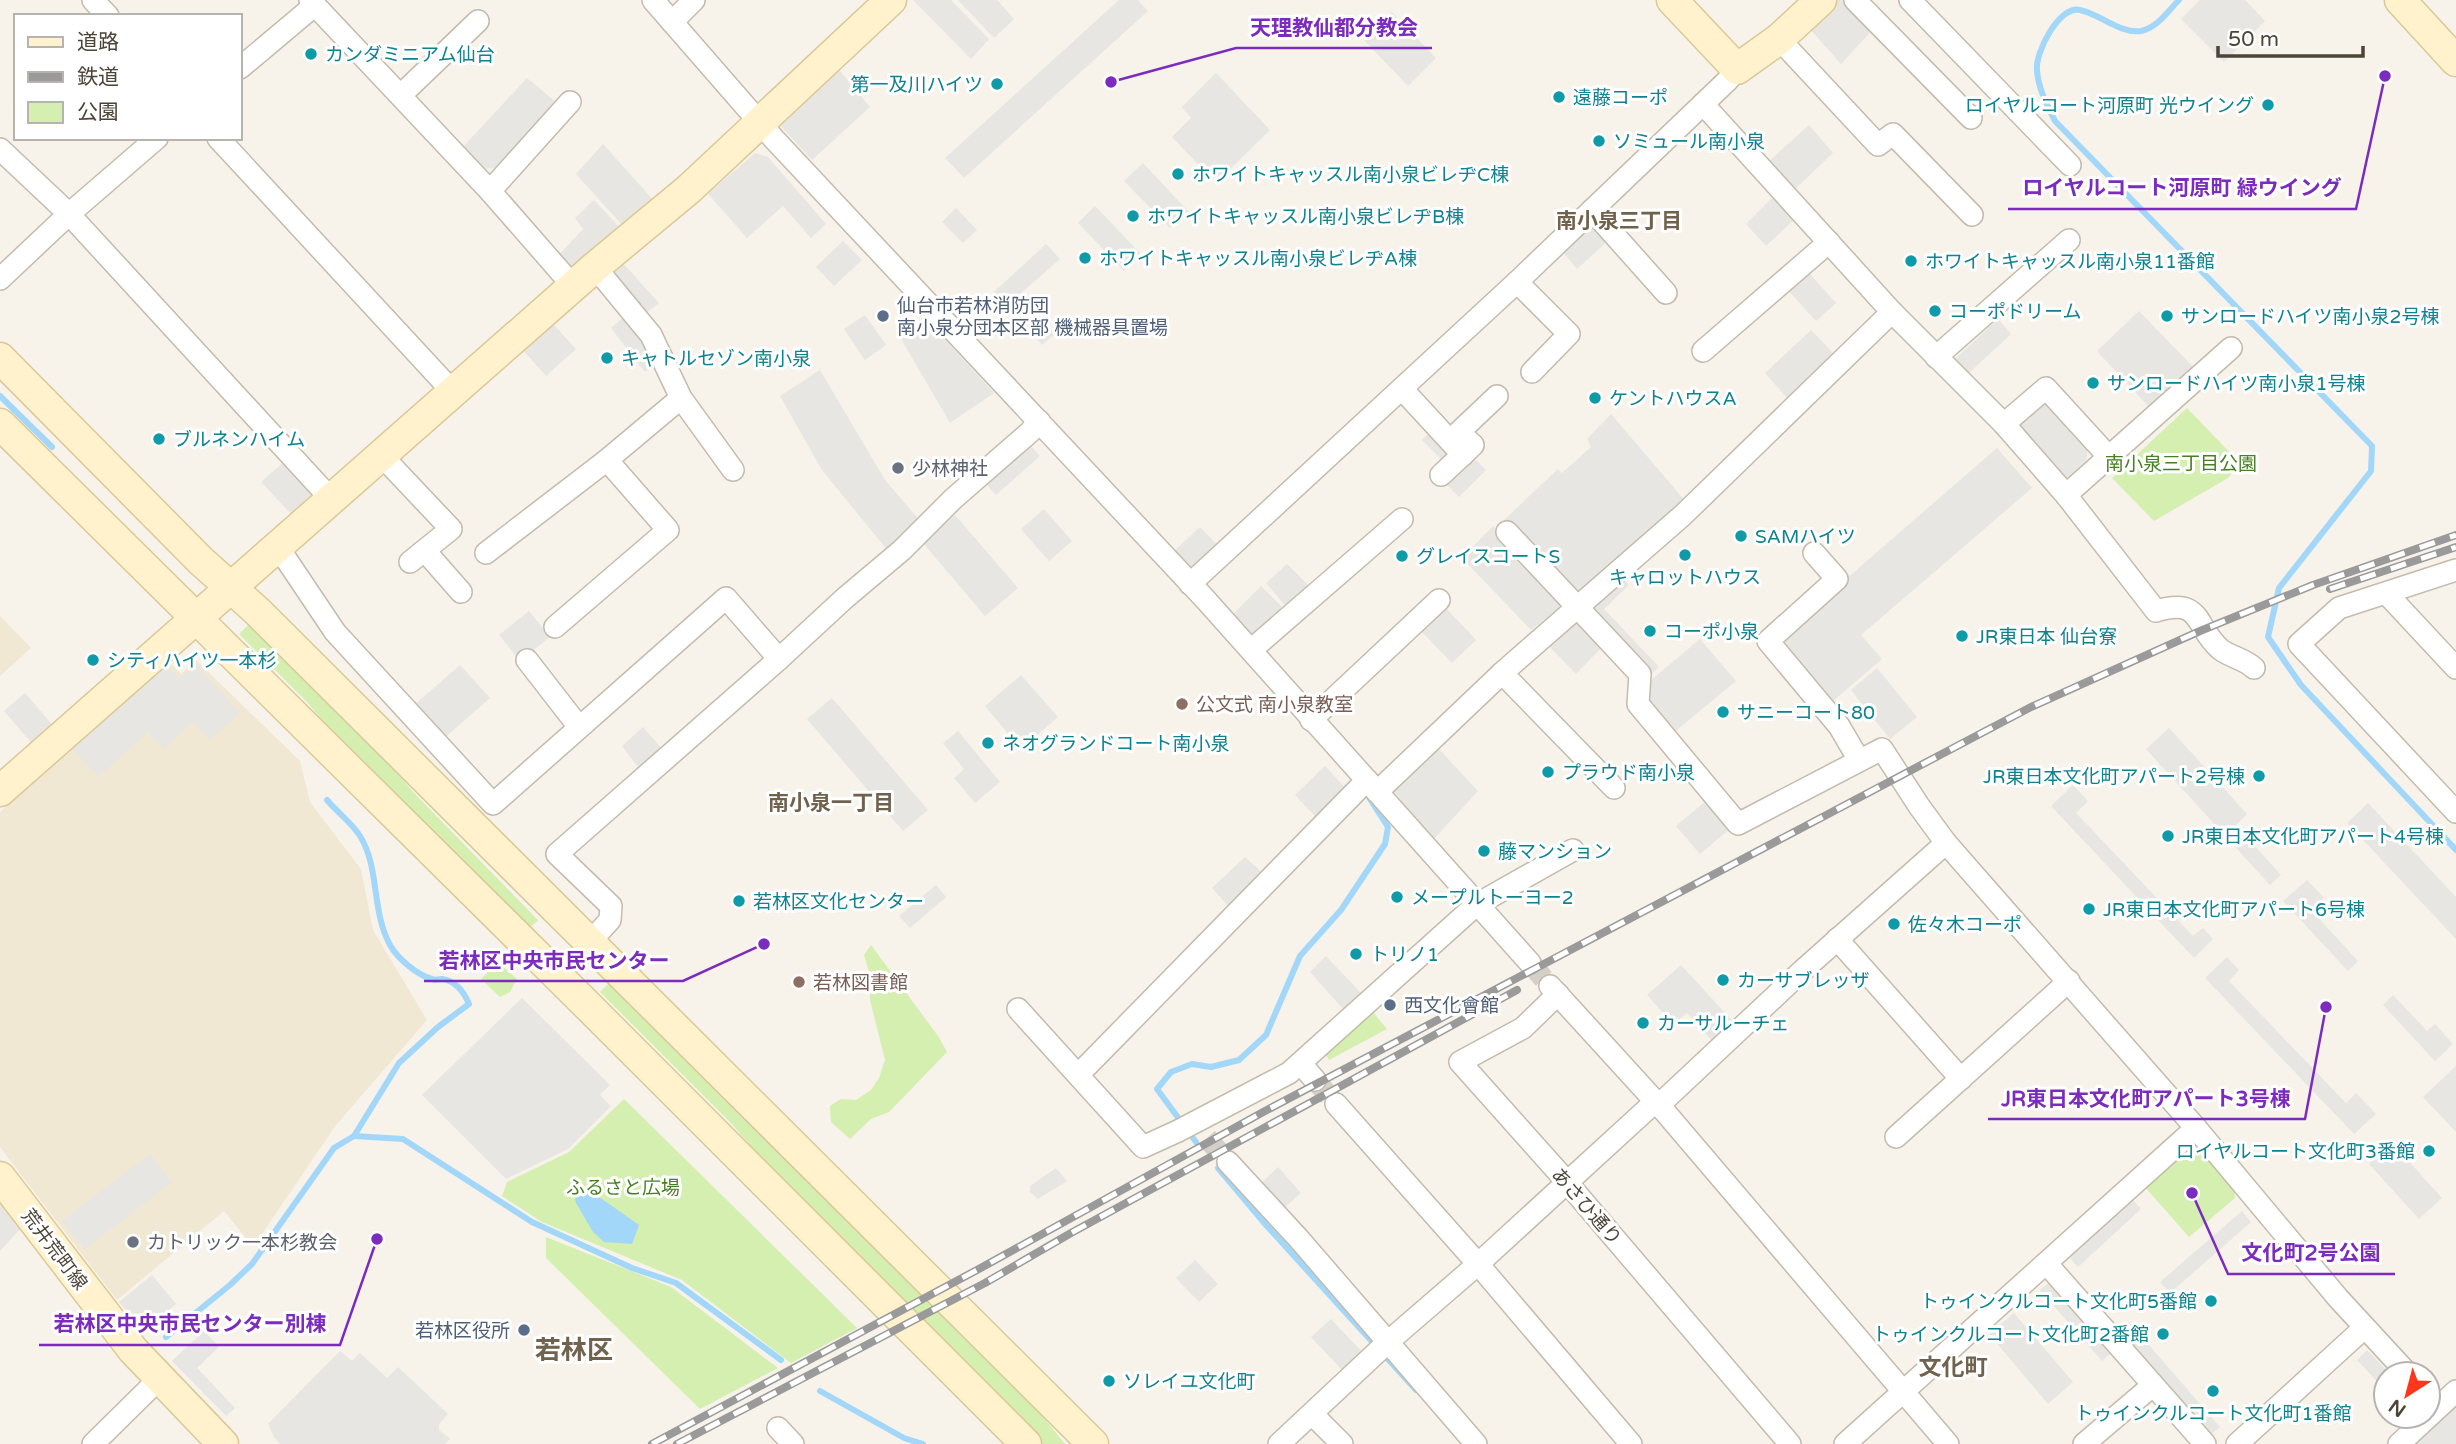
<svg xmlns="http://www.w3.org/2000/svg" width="2456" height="1444" font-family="'Varela Round','Noto Sans JP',sans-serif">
<rect width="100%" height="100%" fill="#f7f3eb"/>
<!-- education -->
<g fill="#f1e8d3">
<path d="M0 616 31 648 0 676Z"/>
<path d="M166 658 181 674 196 660 300 761 310 802 361 869 373 930 427 1020 336 1125 253 1247 224 1211 117 1300 0 1147V812Z"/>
</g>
<!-- green -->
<g fill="#d4efb0">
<path d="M2187 408 2240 463 2228 478 2154 521 2112 478Z"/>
<path d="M252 621 357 726 414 793 538 920 526 932 365 771 307 702 239 634Z"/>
<path d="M871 945 938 1036 947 1052 889 1112 871 1119 850 1139 831 1122 830 1106 841 1099 856 1100 871 1090 879 1078 885 1060 870 1000 869 972 864 955Z"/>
<path d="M498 962 517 979 510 992 500 997 481 979Z"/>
<path d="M612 980 1008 1374 1065 1444H1040L923 1329 799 1201 729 1121 600 992Z"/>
<path d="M1372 1011 1387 1029 1329 1060 1325 1053Z"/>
<path d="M624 1099 857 1328 791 1363 682 1280 542 1222 502 1196 507 1182 569 1152Z"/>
<path d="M2201 1147 2234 1185 2235 1198 2189 1237 2145 1187 2188 1149Z"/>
<path d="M546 1237 671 1287 778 1368 700 1409 546 1258Z"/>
</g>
<!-- parking -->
<g fill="#e8e6e2">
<path d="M913 0H951L989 39 971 59Z"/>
<path d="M958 0H997L1014 19 994 38Z"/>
<path d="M1119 0H1138L1148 11 964 178 945 158Z"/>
<path d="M1825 0H1849L1876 26 1841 64 1803 21Z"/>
<path d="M2200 0H2245L2265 21 2224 62 2181 19Z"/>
<path d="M1392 12 1436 58 1408 86 1363 39Z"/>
<path d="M835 65 870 107 812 160 780 125 781 114Z"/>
<path d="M1216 73 1270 130 1216 183 1172 137 1191 118 1182 107Z"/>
<path d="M527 78 556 102 495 168 481 169 461 149Z"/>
<path d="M1809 125 1833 153 1792 192 1766 164Z"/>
<path d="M603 144 655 202 624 227 576 174Z"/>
<path d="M755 153 768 157 826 224 811 238 783 206 747 238 708 194Z"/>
<path d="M1143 163 1188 211 1170 228 1124 181Z"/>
<path d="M1776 194 1797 217 1766 246 1746 224Z"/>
<path d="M594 200 622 230 571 274 557 257 583 229 575 218Z"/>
<path d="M1095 206 1141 254 1124 271 1078 223Z"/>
<path d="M956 208 977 230 963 243 942 222Z"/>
<path d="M1591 219 1610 239 1577 269 1561 250Z"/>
<path d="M843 241 862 260 834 286 816 267Z"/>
<path d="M1046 244 1060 259 1019 295 1055 334 1042 345 994 292Z"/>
<path d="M620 260 659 303 642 316 605 273Z"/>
<path d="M1807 271 1836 303 1816 321 1786 288Z"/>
<path d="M2139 311 2194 368 2148 406 2097 351Z"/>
<path d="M865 315 886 345 865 360 844 329Z"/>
<path d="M623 318 657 362 645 372 611 328Z"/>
<path d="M925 318 994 393 950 423 900 337Z"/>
<path d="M1998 319 2011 334 1968 374 1955 359Z"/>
<path d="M553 324 576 349 546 376 523 350Z"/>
<path d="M1811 330 1836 356 1788 399 1765 373Z"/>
<path d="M820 370 885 480 921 522 888 551 822 470 780 396Z"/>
<path d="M2040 398 2088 449 2086 460 2062 482 2014 426Z"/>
<path d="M1611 414 1687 503 1575 602 1504 520 1558 469 1562 473 1591 447 1587 439Z"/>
<path d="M1439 423 1486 470 1459 497 1434 472 1444 462 1422 440Z"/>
<path d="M1031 446 1040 456 996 495 987 485Z"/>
<path d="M1997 448 2032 488 1861 635 1882 659 1833 701 1778 638Z"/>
<path d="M286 460 319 497 296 519 261 482Z"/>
<path d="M1044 509 1072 541 1049 561 1021 529Z"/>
<path d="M955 515 1018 588 985 616 923 543Z"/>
<path d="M1493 526 1560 595 1562 605 1531 630 1462 558Z"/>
<path d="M1200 527 1222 550 1194 577 1172 553Z"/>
<path d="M1287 564 1311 588 1288 609 1266 583Z"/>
<path d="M1619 575 1629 585 1604 609 1659 667 1649 676 1585 607Z"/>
<path d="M1261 586 1285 610 1253 637 1233 614Z"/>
<path d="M1446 608 1476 640 1452 663 1421 631Z"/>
<path d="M529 611 550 637 520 661 499 635Z"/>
<path d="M1574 614 1604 645 1576 674 1545 642Z"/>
<path d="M1700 639 1736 681 1672 734 1649 707 1650 681Z"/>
<path d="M165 663 180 679 196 664 240 713 210 740 193 722 164 749 148 732 98 777 71 748Z"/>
<path d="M460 665 490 698 442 740 413 706Z"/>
<path d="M1877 668 1917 717 1890 739 1851 690Z"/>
<path d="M1021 675 1058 717 1021 749 985 706Z"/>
<path d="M25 693 56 729 35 747 4 711Z"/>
<path d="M832 698 928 810 903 831 807 719Z"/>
<path d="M643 727 663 750 641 771 622 746Z"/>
<path d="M2169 728 2247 814 2236 825 2281 875 2270 885 2146 749Z"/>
<path d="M958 731 1000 782 975 803 954 778 964 769 943 743Z"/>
<path d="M1437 747 1478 791 1432 841 1393 790Z"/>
<path d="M1325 766 1348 791 1318 819 1295 795Z"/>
<path d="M2073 785 2088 801 2076 813 2193 936 2203 928 2213 939 2194 958 2051 806Z"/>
<path d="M1707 800 1731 828 1700 854 1676 826Z"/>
<path d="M2368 803 2456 897V939L2347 823Z"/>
<path d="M1245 857 1264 874 1231 909 1212 888Z"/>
<path d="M2307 880 2324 898 2311 910 2358 961 2348 971 2283 901Z"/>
<path d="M936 885 946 897 910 928 899 916Z"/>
<path d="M1326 956 1362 994 1344 1010 1310 972Z"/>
<path d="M2227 957 2239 970 2229 981 2346 1103 2356 1093 2376 1114 2354 1134 2205 978Z"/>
<path d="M1681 965 1738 1027 1717 1046 1687 1013 1673 1024 1647 995Z"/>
<path d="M2393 995 2427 1031 2435 1024 2453 1044 2435 1061 2383 1005Z"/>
<path d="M522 998 610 1085 600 1095 611 1106 568 1149 506 1179 422 1095Z"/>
<path d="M2456 1066V1132L2423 1097Z"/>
<path d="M2392 1143 2442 1198 2419 1219 2369 1164Z"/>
<path d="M150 1154 172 1182 85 1249 62 1221Z"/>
<path d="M1278 1167 1301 1193 1279 1213 1256 1188Z"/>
<path d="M1056 1168 1067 1181 1038 1199 1030 1192V1186Z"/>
<path d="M0 1199 23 1226 0 1251Z"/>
<path d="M2132 1199 2141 1209 2078 1267 2069 1257Z"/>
<path d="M2242 1211 2251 1222 2170 1293 2160 1282Z"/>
<path d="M1195 1260 1218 1284 1199 1302 1176 1278Z"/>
<path d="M152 1275 176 1304 143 1331 119 1302Z"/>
<path d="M2051 1281 2113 1351 2102 1361 2040 1290Z"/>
<path d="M2014 1313 2073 1382 2048 1404 1989 1334Z"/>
<path d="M1331 1319 1362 1352 1343 1371 1311 1337Z"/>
<path d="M2129 1322 2220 1427 2210 1435 2119 1330Z"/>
<path d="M204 1331 219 1347 197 1368 235 1408 226 1416 172 1361Z"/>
<path d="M2367 1350 2390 1374H2386V1391L2357 1360Z"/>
<path d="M340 1351 352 1361 360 1353 387 1378 398 1367 448 1414 439 1424V1430L450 1439 445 1444H280L274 1437 268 1424Z"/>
<path d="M2456 1405V1444H2408Z"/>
</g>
<!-- water -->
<path fill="#a2d7f9" d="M578 1187 602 1199 639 1225 632 1244 604 1242 593 1232 576 1203 574 1194Z"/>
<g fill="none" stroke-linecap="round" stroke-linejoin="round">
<!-- stream -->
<g stroke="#a2d7f9" stroke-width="6">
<path d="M2179 0C2168 11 2157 28 2141 31 2120 34 2100 14 2080 10 2059 5 2035 53 2037 70 2038 88 2047 105 2055 121L2372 446 2371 471 2279 588 2268 637 2301 685 2456 850"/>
<path d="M0 396 52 447"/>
<path d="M354 1136 403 1139 532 1222 632 1268 676 1283 781 1360"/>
<path d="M1196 1142 1157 1089 1171 1072 1192 1064 1211 1067 1239 1060 1266 1035 1300 956 1341 910 1385 844 1388 827 1370 799"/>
<path d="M1218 1168 1266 1225 1416 1390"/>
<path d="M166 1337 230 1285 252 1264 334 1148 354 1136 399 1063 438 1027 469 1004C464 992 456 981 442 979 437 979 436 981 432 979 417 975 397 958 390 945 371 910 380 868 360 836 352 823 337 812 327 800"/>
<path d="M820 1391 904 1438 923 1444"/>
</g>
<!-- street-tunnel -->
<g stroke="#d5d0c7" stroke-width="21" stroke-dasharray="21 10" stroke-linecap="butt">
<path d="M1530 963 1550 986"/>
<path d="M1315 1080 1336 1104"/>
<path d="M1207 1138 1228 1162"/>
</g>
<defs>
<g id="street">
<path d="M93 0 108 16"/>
<path d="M310 0 490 191 573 286"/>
<path d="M653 0 774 139 1205 599 1530 963"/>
<path d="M1855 0 1971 118"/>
<path d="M1910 0 2070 165"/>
<path d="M672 22 694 0"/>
<path d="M1779 39 1878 145 1893 134 1972 215"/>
<path d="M240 68 315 5"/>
<path d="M401 95 478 21"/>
<path d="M1703 104 1892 312 2004 424 2066 495 2156 611C2203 597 2194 626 2220 649 2230 657 2245 659 2254 668"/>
<path d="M218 138 453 392"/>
<path d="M0 149 69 214 331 499"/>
<path d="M490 191 570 102"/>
<path d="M1592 210 1666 293"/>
<path d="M595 267 651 335 681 398 733 470"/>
<path d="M0 279 69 214 157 138"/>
<path d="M1517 282 1569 334 1532 372"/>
<path d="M1703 351 1829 242"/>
<path d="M1936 357 2069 240"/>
<path d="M1402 389 1463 455"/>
<path d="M2004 424 2046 388 2109 457"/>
<path d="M381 455 451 529 410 562"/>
<path d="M1441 475 1473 445 1459 432 1497 396"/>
<path d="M2066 495 2231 348"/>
<path d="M1507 532 1640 674 1638 704 1738 824 1882 749 1919 806 1946 843 2196 1128 2338 1298 2408 1374"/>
<path d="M278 547 335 632 493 804 726 598 779 659"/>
<path d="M425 551 461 592"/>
<path d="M486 553 607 460 681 398"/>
<path d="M1814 553 1837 579 1768 641 1839 726 1859 760"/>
<path d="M2456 570 2339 608 2299 644 2456 812"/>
<path d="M1190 584 1517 282 1727 81 1737 69"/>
<path d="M2387 594 2456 668"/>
<path d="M555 627 668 530 607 460"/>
<path d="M1251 650 1402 519"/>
<path d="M527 660 579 727"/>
<path d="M1502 673 1614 788"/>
<path d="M1311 720 1439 600"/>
<path d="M1377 792 1502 673 1683 515 1892 312"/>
<path d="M1837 939 1961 1079"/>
<path d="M589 943 610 920 611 906 557 854 779 659 845 598 902 550 953 499 1030 432 1039 421"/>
<path d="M1550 986 1665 1112 1948 1444"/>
<path d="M1558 994 1523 1028 1460 1062 1559 1173 1790 1444"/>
<path d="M1018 1009 1143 1147 1178 1131 1289 1073 1476 905 1573 850"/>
<path d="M1301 1064 1315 1080"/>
<path d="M1079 1074 1367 780"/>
<path d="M1659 1105 1802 971 1946 843"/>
<path d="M1896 1137 2069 981"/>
<path d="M1228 1162 1299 1239 1476 1444"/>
<path d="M2047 1264 2205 1444"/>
<path d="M1312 1414 1342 1444"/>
<path d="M778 1428 793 1444"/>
<path d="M93 1444 159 1379"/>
<path d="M1279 1444 1389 1341 1478 1264 1336 1104"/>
<path d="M1631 1444 1478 1264 1656 1101"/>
<path d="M1845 1444 2196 1128"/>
<path d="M2084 1444 2152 1386"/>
<path d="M2237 1444 2364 1328"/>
<path d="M2399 1444 2456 1391"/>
</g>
<g id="secondary">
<path d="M1672 0 1737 69 1779 39 1821 0"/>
<path d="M2400 0 2456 61"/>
<path d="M0 358 201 561 257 611 1093 1444"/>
<path d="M0 424 584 1002 1026 1444"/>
<path d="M0 791 595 267 689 189 891 0"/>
<path d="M0 1177 133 1350 223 1444"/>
</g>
</defs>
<!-- street casing -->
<use href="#street" stroke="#c4bbac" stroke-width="24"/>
<!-- secondary casing -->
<use href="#secondary" stroke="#dbc896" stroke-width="33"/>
<!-- street -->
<use href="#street" stroke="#fff" stroke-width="21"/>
<!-- secondary -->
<use href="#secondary" stroke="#fff2cd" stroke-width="30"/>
<defs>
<g id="rail">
<path d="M2330 589 2456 547"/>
<path d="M652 1444 977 1270 1265 1111 2031 707 2200 631 2313 585 2456 535"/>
<path d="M677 1444 985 1283 1071 1233 1517 990"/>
</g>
</defs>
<!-- rail casing -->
<use href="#rail" stroke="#9a9a9a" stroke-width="8"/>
<!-- rail -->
<use href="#rail" stroke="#fff" stroke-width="5" stroke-dasharray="16" stroke-linecap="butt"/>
</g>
<!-- markers -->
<g fill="#0f9aa8" stroke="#fff" stroke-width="2.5">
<circle cx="311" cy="54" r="7"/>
<circle cx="997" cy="84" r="7"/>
<circle cx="1559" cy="97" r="7"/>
<circle cx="2268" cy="105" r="7"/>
<circle cx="1599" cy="141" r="7"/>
<circle cx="1178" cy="174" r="7"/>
<circle cx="1133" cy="216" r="7"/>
<circle cx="1085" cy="258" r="7"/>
<circle cx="1911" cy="261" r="7"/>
<circle cx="1935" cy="311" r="7"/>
<circle cx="2167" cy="316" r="7"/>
<circle cx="607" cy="358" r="7"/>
<circle cx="2093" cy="383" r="7"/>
<circle cx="1595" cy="398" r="7"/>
<circle cx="159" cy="439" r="7"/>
<circle cx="1741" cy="536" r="7"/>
<circle cx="1685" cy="555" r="7"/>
<circle cx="1402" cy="556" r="7"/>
<circle cx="1650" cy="631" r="7"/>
<circle cx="1962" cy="636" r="7"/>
<circle cx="93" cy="660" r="7"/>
<circle cx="1723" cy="712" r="7"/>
<circle cx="988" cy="743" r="7"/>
<circle cx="1548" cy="772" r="7"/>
<circle cx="2259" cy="776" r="7"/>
<circle cx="2168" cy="836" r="7"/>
<circle cx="1484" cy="851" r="7"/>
<circle cx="1397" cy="897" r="7"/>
<circle cx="739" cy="901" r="7"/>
<circle cx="2089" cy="909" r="7"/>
<circle cx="1894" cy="924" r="7"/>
<circle cx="1356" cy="954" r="7"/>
<circle cx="1723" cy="980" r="7"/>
<circle cx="1643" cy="1023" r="7"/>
<circle cx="2429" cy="1151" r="7"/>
<circle cx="2211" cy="1301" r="7"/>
<circle cx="2163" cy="1334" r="7"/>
<circle cx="1109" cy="1381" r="7"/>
<circle cx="2213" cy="1391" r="7"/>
</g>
<g fill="#5c6f8a" stroke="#fff" stroke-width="2.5">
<circle cx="883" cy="316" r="7"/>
<circle cx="1390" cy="1005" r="7"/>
<circle cx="524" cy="1330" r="7"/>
</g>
<g fill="#6b7280" stroke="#fff" stroke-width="2.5">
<circle cx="898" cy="468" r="7"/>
<circle cx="133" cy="1242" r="7"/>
</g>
<g fill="#8d6e63" stroke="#fff" stroke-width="2.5">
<circle cx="1182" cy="704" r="7"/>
<circle cx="799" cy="982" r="7"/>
</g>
<g text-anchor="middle" stroke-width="6" stroke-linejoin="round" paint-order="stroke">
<!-- culture labels -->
<g font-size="19" fill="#0d838f" stroke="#fff" text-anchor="start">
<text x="325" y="61">カンダミニアム仙台</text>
<text x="983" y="91" text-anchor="end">第一及川ハイツ</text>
<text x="1573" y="104">遠藤コーポ</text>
<text x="2254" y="112" text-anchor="end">ロイヤルコート河原町 光ウイング</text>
<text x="1613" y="148">ソミュール南小泉</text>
<text x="1192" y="181">ホワイトキャッスル南小泉ビレヂC棟</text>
<text x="1147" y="223">ホワイトキャッスル南小泉ビレヂB棟</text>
<text x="1099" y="265">ホワイトキャッスル南小泉ビレヂA棟</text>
<text x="1925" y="268">ホワイトキャッスル南小泉11番館</text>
<text x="1949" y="318">コーポドリーム</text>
<text x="2181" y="323">サンロードハイツ南小泉2号棟</text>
<text x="621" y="365">キャトルセゾン南小泉</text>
<text x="2107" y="390">サンロードハイツ南小泉1号棟</text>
<text x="1609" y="405">ケントハウスA</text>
<text x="173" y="446">ブルネンハイム</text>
<text x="1755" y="543">SAMハイツ</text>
<text x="1416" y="563">グレイスコートS</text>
<text x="1685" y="584" text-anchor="middle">キャロットハウス</text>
<text x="1664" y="638">コーポ小泉</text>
<text x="1976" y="643">JR東日本 仙台寮</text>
<text x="107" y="667">シティハイツ一本杉</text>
<text x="1737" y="719">サニーコート80</text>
<text x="1002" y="750">ネオグランドコート南小泉</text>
<text x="1562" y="779">プラウド南小泉</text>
<text x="2245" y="783" text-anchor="end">JR東日本文化町アパート2号棟</text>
<text x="2182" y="843">JR東日本文化町アパート4号棟</text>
<text x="1498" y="858">藤マンション</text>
<text x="1411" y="904">メープルトーヨー2</text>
<text x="753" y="908">若林区文化センター</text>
<text x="2103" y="916">JR東日本文化町アパート6号棟</text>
<text x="1908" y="931">佐々木コーポ</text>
<text x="1370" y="961">トリノ1</text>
<text x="1737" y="987">カーサブレッザ</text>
<text x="1657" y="1030">カーサルーチェ</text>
<text x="2415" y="1158" text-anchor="end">ロイヤルコート文化町3番館</text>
<text x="2197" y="1308" text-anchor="end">トゥインクルコート文化町5番館</text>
<text x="2149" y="1341" text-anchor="end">トゥインクルコート文化町2番館</text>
<text x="1123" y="1388">ソレイユ文化町</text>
<text x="2213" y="1420" text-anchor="middle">トゥインクルコート文化町1番館</text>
</g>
<!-- service labels -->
<g font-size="19" fill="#4e5e75" stroke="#fff" text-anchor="start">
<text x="897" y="312">仙台市若林消防団<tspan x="897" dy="22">南小泉分団本区部 機械器具置場</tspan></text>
<text x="1404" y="1012">西文化會館</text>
<text x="510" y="1337" text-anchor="end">若林区役所</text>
</g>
<!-- park labels -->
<g font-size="19" fill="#478021" stroke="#fff">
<text x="2181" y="470">南小泉三丁目公園</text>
<text x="623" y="1194">ふるさと広場</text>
</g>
<!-- worship labels -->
<g font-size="19" fill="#5b616d" stroke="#fff" text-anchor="start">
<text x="912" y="475">少林神社</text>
<text x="147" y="1249">カトリック一本杉教会</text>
</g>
<!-- education labels -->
<g font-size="19" fill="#785e54" stroke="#fff" text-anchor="start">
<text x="1196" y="711">公文式 南小泉教室</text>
<text x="813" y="989">若林図書館</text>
</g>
<!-- street labels -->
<g font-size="19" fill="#4c4437" stroke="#fff">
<text transform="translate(1587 1206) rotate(49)" y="7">あさひ通り</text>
<text transform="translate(55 1249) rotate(53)" y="7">荒井荒町線</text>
</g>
<!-- neighbourhood labels -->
<g font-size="21" font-weight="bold" fill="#70624d" stroke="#fff">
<text x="1619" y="228">南小泉三丁目</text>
<text x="831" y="810">南小泉一丁目</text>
</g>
<!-- quarter labels -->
<g font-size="23" font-weight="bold" fill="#70624d" stroke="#fff">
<text x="1953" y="1375">文化町</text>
</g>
<!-- district labels -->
<g font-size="26" font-weight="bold" fill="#70624d" stroke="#fff">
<text x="574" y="1359">若林区</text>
</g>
</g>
<!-- callouts -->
<path fill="none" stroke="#7b2cbf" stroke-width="2.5" d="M1111 82L1236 48H1432M2385 76L2356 209H2008M764 944L683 981H424M2326 1007L2305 1119H1988M2192 1193L2228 1274H2395M377 1239L340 1345H39"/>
<g fill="#7b2cbf" stroke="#fff" stroke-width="2.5">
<circle cx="1111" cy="82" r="7"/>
<circle cx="2385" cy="76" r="7"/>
<circle cx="764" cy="944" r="7"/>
<circle cx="2326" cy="1007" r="7"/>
<circle cx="2192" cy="1193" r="7"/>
<circle cx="377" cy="1239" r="7"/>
</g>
<g font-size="21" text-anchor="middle" font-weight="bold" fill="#7b2cbf" stroke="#fff" stroke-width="6" stroke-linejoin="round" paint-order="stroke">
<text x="1334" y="35">天理教仙都分教会</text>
<text x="2182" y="195">ロイヤルコート河原町 緑ウイング</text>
<text x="554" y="968">若林区中央市民センター</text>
<text x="2146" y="1106">JR東日本文化町アパート3号棟</text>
<text x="2311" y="1260">文化町2号公園</text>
<text x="190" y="1331">若林区中央市民センター別棟</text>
</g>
<!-- legend -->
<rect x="14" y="14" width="228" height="126" fill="#ffffff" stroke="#b7b4af" stroke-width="2"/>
<rect x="28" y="37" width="35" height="10" fill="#fff2cd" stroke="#b7b4af" stroke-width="2"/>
<text x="77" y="49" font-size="21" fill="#4c4437">道路</text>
<rect x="28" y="72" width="35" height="10" fill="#9a9a9a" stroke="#b7b4af" stroke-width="2"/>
<text x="77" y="84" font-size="21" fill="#4c4437">鉄道</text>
<rect x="28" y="102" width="35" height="21" fill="#d4efb0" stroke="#b7b4af" stroke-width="2"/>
<text x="77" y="119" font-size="21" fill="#4c4437">公園</text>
<!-- north arrow -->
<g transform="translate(2407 1395) rotate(216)"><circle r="33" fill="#ffffff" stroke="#b7b4af" stroke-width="2"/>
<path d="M0-5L12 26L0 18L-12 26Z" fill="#ff371a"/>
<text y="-10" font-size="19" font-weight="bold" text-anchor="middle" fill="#4c4437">N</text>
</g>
<!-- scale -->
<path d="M2218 46v10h145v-10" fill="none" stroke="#4c4437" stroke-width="3.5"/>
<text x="2228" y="46" font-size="21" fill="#4c4437" stroke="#ffffff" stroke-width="5" paint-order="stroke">50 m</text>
</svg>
